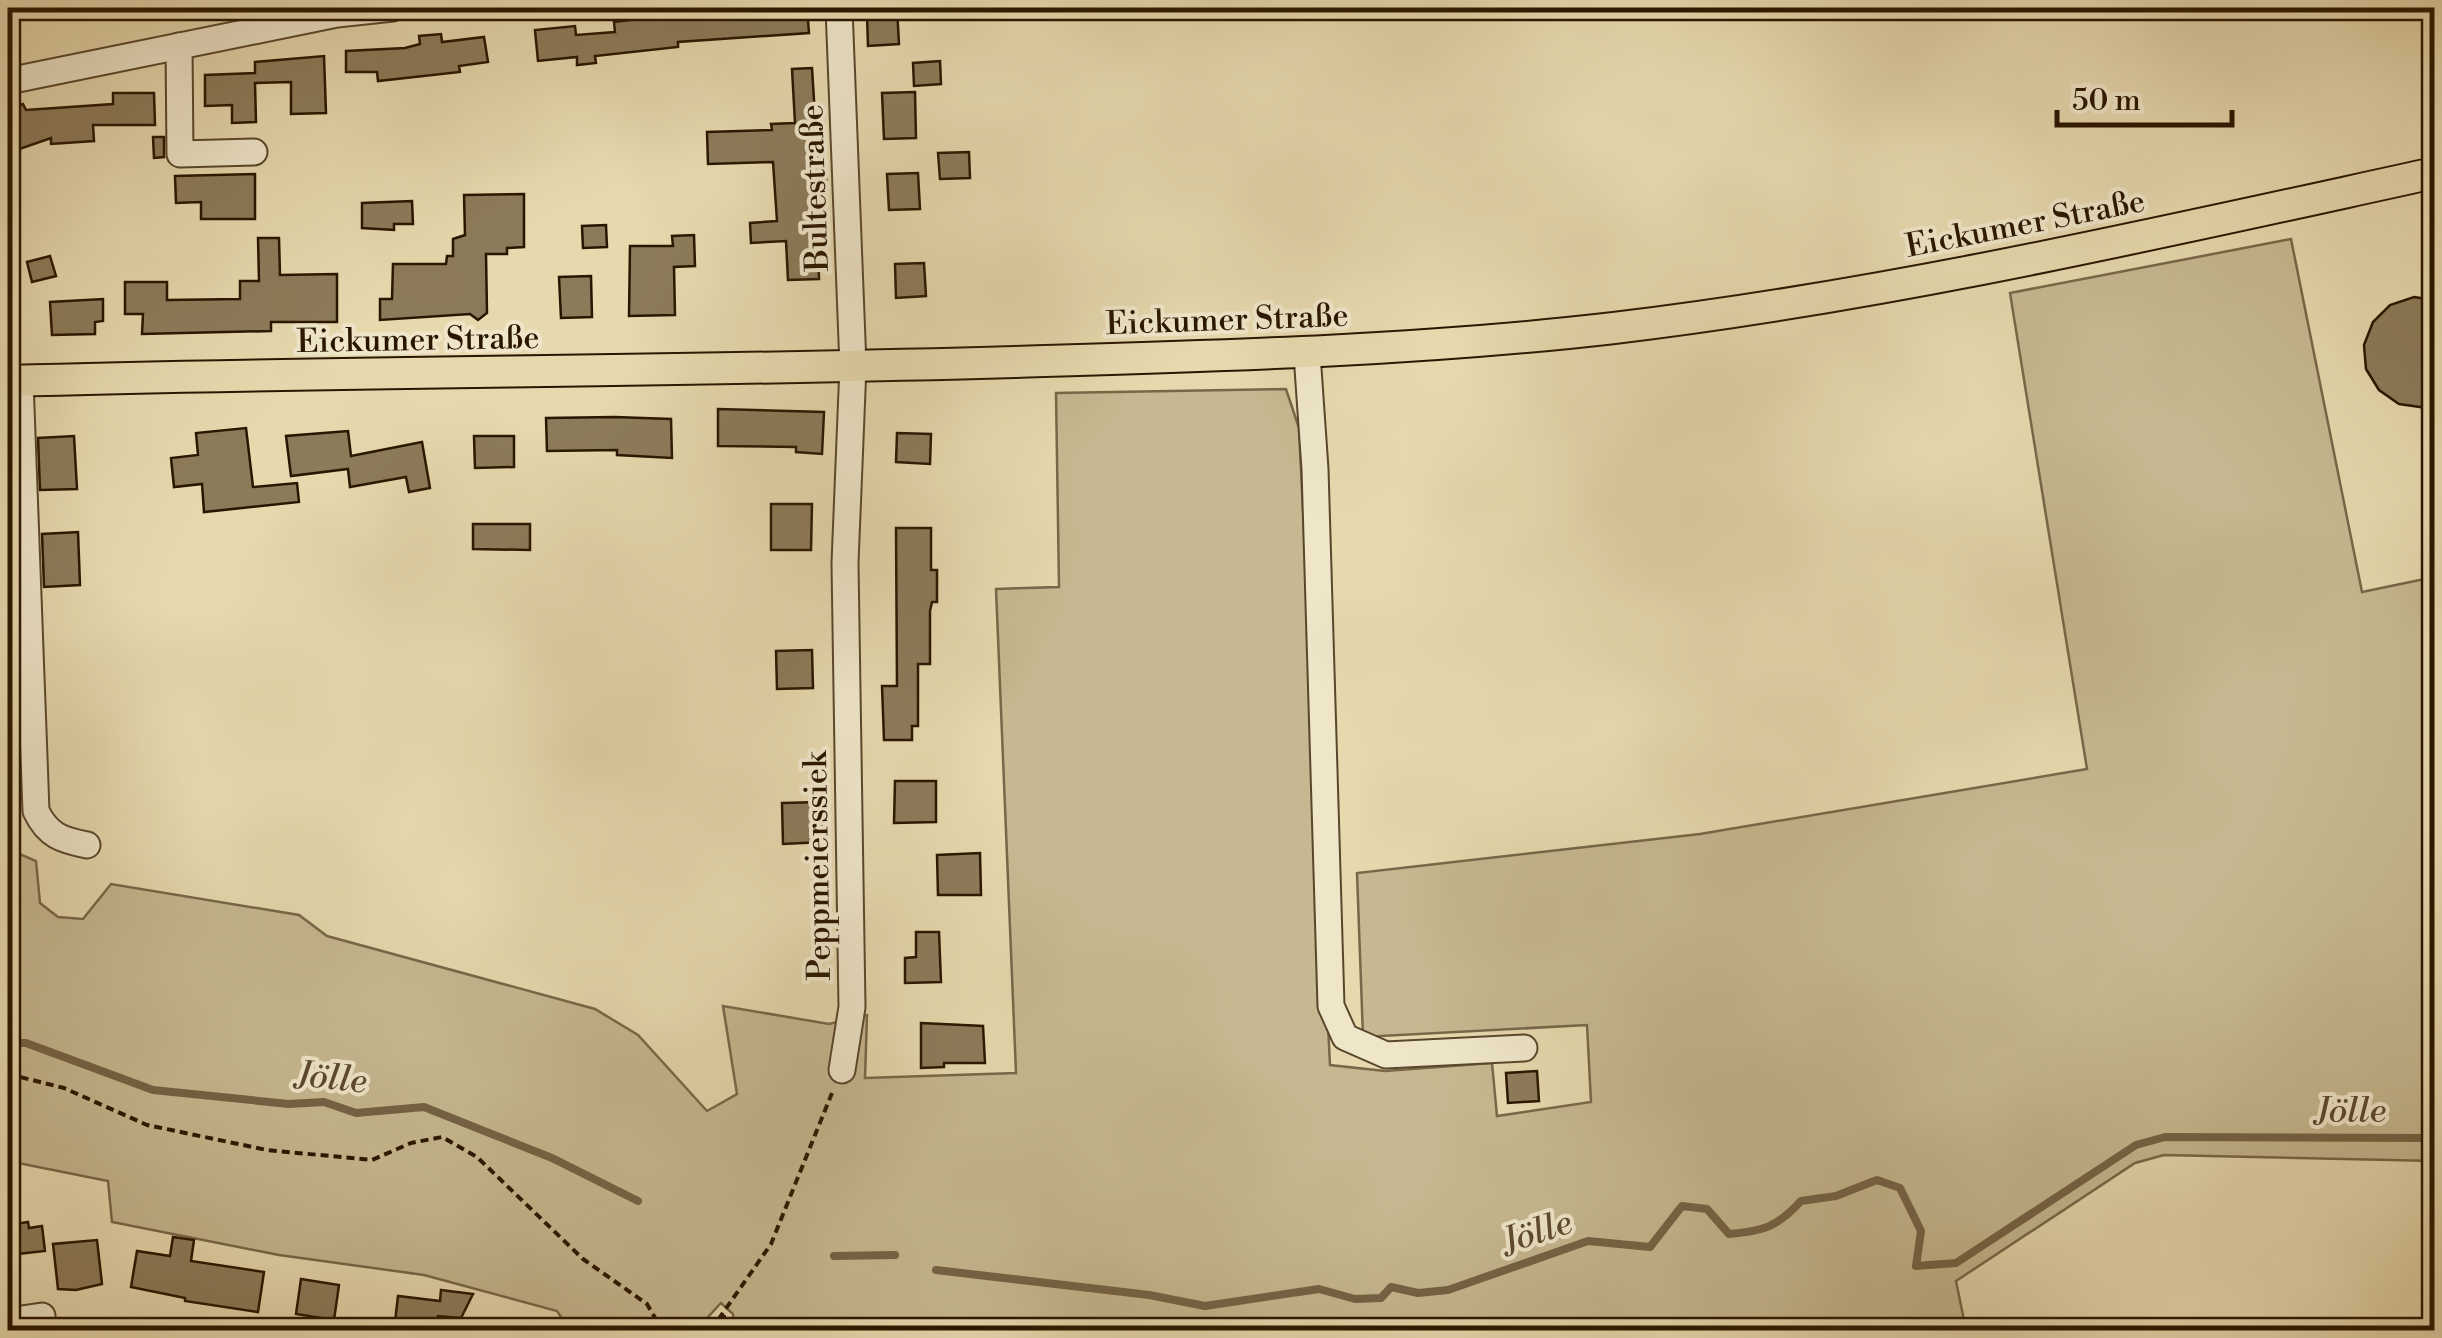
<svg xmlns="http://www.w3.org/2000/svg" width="2442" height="1338" font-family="'Libre Bodoni',serif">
<rect width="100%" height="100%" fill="#e6d9ae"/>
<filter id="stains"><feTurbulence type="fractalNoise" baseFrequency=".002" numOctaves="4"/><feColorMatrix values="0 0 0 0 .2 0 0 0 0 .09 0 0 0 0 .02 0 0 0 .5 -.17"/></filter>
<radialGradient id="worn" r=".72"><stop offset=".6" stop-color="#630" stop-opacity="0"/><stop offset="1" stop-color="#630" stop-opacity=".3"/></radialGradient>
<!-- green -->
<path fill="#c6b890" stroke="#786748" stroke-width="2.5" d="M2291 239 2362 592 2434 577V1161L2164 1155 2135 1163 1956 1281 1966 1330H734L733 1314 721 1303 696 1330H570L557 1311 424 1275 279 1255 112 1222 108 1181 8 1161V849L36 861 40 903 58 917 83 919 111 884 299 915 327 936 595 1009 638 1035 707 1111 737 1094 723 1006 829 1024 867 1015 865 1078 1016 1073 996 589 1059 587 1056 393 1286 389 1299 428 1330 1065 1385 1071 1492 1063 1497 1116 1591 1102 1587 1025 1363 1037 1357 873 1700 834 2087 769 2010 293Z"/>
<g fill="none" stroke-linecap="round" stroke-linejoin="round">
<!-- stream -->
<g stroke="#746345" stroke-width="8">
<path d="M8 1043H26L153 1090 289 1104 324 1102 356 1113 424 1107 552 1158 638 1201"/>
<path d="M834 1256 895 1255"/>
<path d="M936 1270 1149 1295 1205 1306 1319 1289 1355 1299 1381 1298 1391 1287 1418 1293 1448 1290 1588 1241 1650 1247 1682 1206 1707 1209 1729 1234C1764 1231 1777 1227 1801 1201L1836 1196 1877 1180 1900 1188 1921 1231 1916 1266 1956 1263 2136 1145 2165 1137 2434 1138"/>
</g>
</g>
<!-- building -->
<g fill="#8c7b5a" stroke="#2a1600" stroke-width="2.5">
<path d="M724 8H807L809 33 678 42V47L595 56 596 63 577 65V57L538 61 535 30 575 26 576 35 615 32 614 22Z"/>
<path d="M870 8H897L899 44 868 46 867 16H871Z"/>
<path d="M441 34 442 42 484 37 488 62 459 66 460 72 378 81 377 72H346V51L405 48 420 44 419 36Z"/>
<path d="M324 56 326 113 291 114V82L255 83 256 122 232 123V105L205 106V75L255 73V62Z"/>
<path d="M940 61 941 84 914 86 913 63Z"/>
<path d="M812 68 818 164H825L827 190H819L820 205H817L819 279 788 280 786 241 751 243 750 223 777 221 773 162 708 164 707 132 772 130 771 124 795 123 792 69Z"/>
<path d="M915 92 916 138 884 139 882 93Z"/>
<path d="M113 93H154L155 125H93L94 141 51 144V138L8 153V109L23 104 26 110 113 104Z"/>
<path d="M153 137H164V157L154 158Z"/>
<path d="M969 152 970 178 940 179 938 153Z"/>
<path d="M918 173 920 209 889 210 887 174Z"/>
<path d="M255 174V219H201V202L176 203 175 176Z"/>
<path d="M524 194V247L507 248V254H486L487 313 478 320 470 314 380 320V299H392L393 264H446L447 256H453V239L465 235 464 195Z"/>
<path d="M412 201 413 224H394V230L362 228V203Z"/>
<path d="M606 225 607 247 583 248 582 226Z"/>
<path d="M694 235 695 266 674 267 675 315 629 316 630 246H673L672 236Z"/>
<path d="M258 238H279L280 275 337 274V322H271V331L142 334 143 314H125V282H167V300L240 299V281H259Z"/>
<path d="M50 256 56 276 32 282 27 262Z"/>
<path d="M924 263 926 296 896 298 895 264Z"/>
<path d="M591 276 592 317 561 318 559 277Z"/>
<path d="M2414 297 2434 300V409L2399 404 2379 390 2366 369 2364 345 2373 322 2390 305Z"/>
<path d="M103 299V321L95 322V334L52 335 50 302Z"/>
<path d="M718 409 824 412 822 454 796 452V447L718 446Z"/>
<path d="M615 417 671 419 672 458 617 455V450L547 451 546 418Z"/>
<path d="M246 428 253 487 297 483 299 502 204 512 202 484 174 487 171 458 198 455 196 433Z"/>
<path d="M348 431 351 456 422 442 430 488 409 492 406 477 350 487 348 469 291 476 286 436Z"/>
<path d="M897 433 931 434 930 464 896 462Z"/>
<path d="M74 436 77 489 40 490 38 438Z"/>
<path d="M474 436H514V467L475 468Z"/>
<path d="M771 504H812L811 550H771Z"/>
<path d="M473 524H530V550L473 549Z"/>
<path d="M896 528H931V570H937V602H932L930 611V664H918V726H912V740H884L882 686H897Z"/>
<path d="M78 532 80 585 44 587 42 534Z"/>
<path d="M812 650 813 688 777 689 776 651Z"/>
<path d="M895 781H936V822L894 823Z"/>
<path d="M821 802 823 842 783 844 782 803Z"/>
<path d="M980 853 981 895H938L937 855Z"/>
<path d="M916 932H939L941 982 905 983V958L916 957Z"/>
<path d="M921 1023 983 1026 985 1063H944V1067L921 1068Z"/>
<path d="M1537 1071 1539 1101 1508 1103 1506 1073Z"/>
<path d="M28 1222 29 1228 42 1226 45 1251 8 1255V1225Z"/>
<path d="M173 1237 194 1240 191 1261 264 1272 258 1312 185 1301V1298L131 1287 137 1251 170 1256Z"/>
<path d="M97 1240 102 1284 76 1290 58 1289 53 1244Z"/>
<path d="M301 1279 339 1285 334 1320 296 1314Z"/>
<path d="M441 1290 473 1294 461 1318 438 1316 436 1330H394L398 1296 440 1301Z"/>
</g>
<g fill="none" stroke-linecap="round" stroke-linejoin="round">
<defs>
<g id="minor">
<path d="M839 8 853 366 845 563 852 1007 842 1070"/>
<path d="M179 46 180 154 254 152"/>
<path d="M8 81 337 14 393 8"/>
<path d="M1307 354 1315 469 1331 1006 1345 1037 1386 1055 1524 1048"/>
<path d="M20 381 36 811C48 836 62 840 87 845"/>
<path d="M8 1321 42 1316"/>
</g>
<path id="major" d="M8 381C343 371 679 372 1014 362 1215 356 1415 351 1614 328 1891 295 2163 232 2434 173"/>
</defs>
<!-- minor casing -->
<use href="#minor" stroke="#59472c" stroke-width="29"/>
<!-- major casing -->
<use href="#major" stroke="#2a1600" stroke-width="34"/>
<!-- path -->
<g stroke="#2a1600" stroke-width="4" stroke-dasharray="8 5" stroke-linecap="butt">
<path d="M8 1074 64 1088 147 1125 267 1150 372 1160 411 1143 442 1137 477 1157 583 1259 647 1304 662 1330"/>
<path d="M724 1315V1330"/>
<path d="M711 1330 771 1244 832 1093"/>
</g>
<!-- minor -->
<use href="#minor" stroke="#efe6ca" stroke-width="25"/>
<!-- major -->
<use href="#major" stroke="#e6d9ae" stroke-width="30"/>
</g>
<g text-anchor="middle" stroke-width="8" stroke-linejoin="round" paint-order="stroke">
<!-- street labels -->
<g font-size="32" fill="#2a1600" stroke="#efe6ca">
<text transform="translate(814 188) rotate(-92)" y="11">Bultestraße</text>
<text transform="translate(2025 223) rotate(-11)" y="11">Eickumer Straße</text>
<text transform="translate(1227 319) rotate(-2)" y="11">Eickumer Straße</text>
<text transform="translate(418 339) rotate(-1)" y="11">Eickumer Straße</text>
<text transform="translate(817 866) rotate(-91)" y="11">Peppmeierssiek</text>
</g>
<!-- water labels -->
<g font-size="35" font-style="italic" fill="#5c4a2e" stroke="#efe6ca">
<text transform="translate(332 1077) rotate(6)" y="12">Jölle</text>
<text x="2351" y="1122">Jölle</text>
<text transform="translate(1537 1231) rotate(-18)" y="12">Jölle</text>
</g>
</g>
<!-- margin -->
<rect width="2442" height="1338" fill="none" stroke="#e6d9ae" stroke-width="40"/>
<rect x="10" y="10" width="2422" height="1318" fill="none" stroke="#2a1600" stroke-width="5"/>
<rect x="20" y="20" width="2402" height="1298" fill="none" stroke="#2a1600" stroke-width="2.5"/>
<!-- scale -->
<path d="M2057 110v15h175v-15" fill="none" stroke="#2a1600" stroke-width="5"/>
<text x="2072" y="110" font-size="30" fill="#2a1600" stroke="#efe6ca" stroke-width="8" paint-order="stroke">50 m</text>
<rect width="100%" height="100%" filter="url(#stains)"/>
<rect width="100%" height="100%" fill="url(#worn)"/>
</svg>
